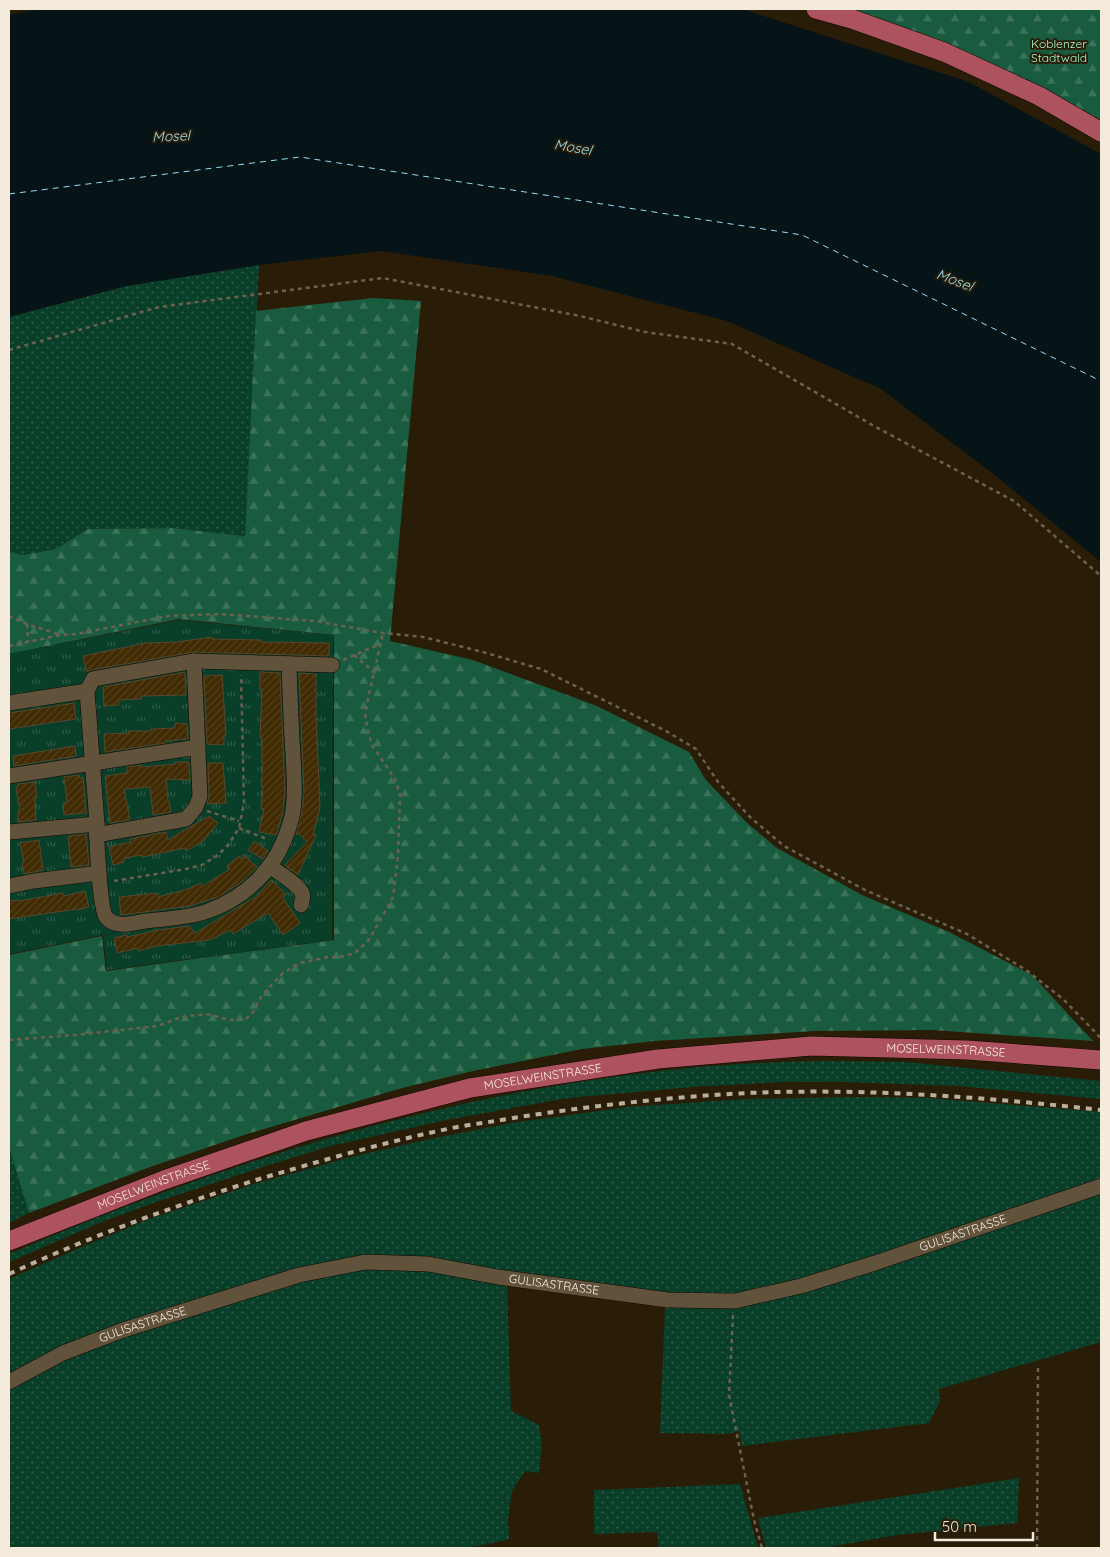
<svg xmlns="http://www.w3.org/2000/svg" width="1110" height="1557" font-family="Quicksand,sans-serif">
<defs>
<pattern id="grass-dots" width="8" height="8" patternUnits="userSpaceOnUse" patternTransform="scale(1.25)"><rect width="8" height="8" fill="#093f28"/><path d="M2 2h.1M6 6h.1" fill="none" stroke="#2d5b47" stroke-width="1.8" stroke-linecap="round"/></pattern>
<pattern id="forest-firs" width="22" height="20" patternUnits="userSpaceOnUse" patternTransform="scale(1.25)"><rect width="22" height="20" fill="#195b3e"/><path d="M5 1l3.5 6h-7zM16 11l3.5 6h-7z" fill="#3b7359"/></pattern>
<pattern id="park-tufts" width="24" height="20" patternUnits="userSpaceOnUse" patternTransform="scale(1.25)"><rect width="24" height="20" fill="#093f28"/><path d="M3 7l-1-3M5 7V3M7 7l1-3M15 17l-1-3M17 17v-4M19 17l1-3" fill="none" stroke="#2d5b47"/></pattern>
<pattern id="building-hatch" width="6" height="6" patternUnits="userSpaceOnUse" patternTransform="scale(1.25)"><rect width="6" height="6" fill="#402b03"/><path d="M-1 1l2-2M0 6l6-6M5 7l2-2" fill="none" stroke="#53401b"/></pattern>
</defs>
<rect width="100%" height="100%" fill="#2a1d07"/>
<!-- grass -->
<g fill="url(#grass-dots)">
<path d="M259 265 245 536 173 528 88 529 56 549 23 555 9 552V317L126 286Z"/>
<path d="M847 1061 905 1062 1101 1081V1099L957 1086 847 1082H782L693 1087 568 1098 451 1119 331 1146 269 1165 159 1201 99 1223 9 1262V1254C224 1161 456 1090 690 1068 742 1063 794 1061 847 1061Z"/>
<path d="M859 1097 929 1098 1101 1112V1342L939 1389 940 1401 929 1423 742 1446 739 1431 728 1434 660 1433 665 1307 507 1284 511 1411 539 1425 542 1445 539 1473 525 1471 512 1491 508 1520 509 1539 488 1544 470 1547V1548H9V1279L70 1252 149 1219 254 1184 351 1157 425 1140 511 1123 628 1107 744 1099Z"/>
<path d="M9 1147 29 1213 9 1223Z"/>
<path d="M1019 1478 1017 1523 896 1535 825 1548H766L758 1518Z"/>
<path d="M740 1484 758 1548H659L657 1532 594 1534V1490Z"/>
</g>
<!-- forest -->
<g fill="url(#forest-firs)">
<path d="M836 9H1101V120L949 44Z"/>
<path d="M373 298 421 301 390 641 473 660 597 706 689 752 706 780 747 823 777 848 862 895 949 932 1032 975 1093 1041 932 1030 815 1031 655 1041 582 1049 473 1071 402 1088 247 1134 153 1166 29 1213 9 1147V955L102 936 106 971 334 940V635L179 619 9 654V552L23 555 56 549 88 529 173 528 245 536 256 311Z"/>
</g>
<!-- park -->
<path fill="url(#park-tufts)" d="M179 620 333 635 332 940 107 970 103 935 9 954V654Z"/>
<!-- water -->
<path fill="#061317" d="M40 9H742L969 82 1101 154V562L991 472 881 389 727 321 552 276 381 251 259 265 126 286 9 317V15Z"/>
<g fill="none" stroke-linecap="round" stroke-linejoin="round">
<!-- ferry -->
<path stroke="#95dff6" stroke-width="1" stroke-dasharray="6 5" stroke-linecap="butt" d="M9 194 300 157 802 235 1101 381"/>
</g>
<!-- building -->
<g fill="url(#building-hatch)" stroke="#554730">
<path d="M212 637V639L261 640V642L329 643V656L194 652 91 670 87 672 83 656 146 643 176 642Z"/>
<path d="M185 672 186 695 141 696V699L118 700 119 705 104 706 103 687Z"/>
<path d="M260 672 280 673 285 791 282 816 276 835 259 832 264 809H261L263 786H261L263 763H262V738H260L262 689H260Z"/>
<path d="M299 673 316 674V715L320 807 313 835 315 834 316 835 298 875 285 865 307 842 299 833 296 835 302 811 304 792Z"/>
<path d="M222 675 226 735H224V745L207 744 204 676Z"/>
<path d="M74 703 76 719 9 729V713Z"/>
<path d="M175 723 187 724 188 739 165 741V743L105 752 104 734 129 733V731H151V729L175 728Z"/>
<path d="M75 746 76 756 14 766 13 756Z"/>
<path d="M175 762H189L190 780 166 779 168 801H169L171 812 153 815 150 787 124 789 130 820 110 823 105 776 127 773V767L142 765V767L175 764Z"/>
<path d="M208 763H223L226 803 207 804 209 796Z"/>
<path d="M79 775 80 778 83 777 86 813 64 815 63 803 67 802 64 777Z"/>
<path d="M35 782 37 797 35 798 36 820 18 822V810H20L16 788 18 787V784Z"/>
<path d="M209 816 218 823 203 841 186 851 185 848 142 857 141 855 124 858V862L113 865 109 847 131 842 130 839 166 832 168 840Z"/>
<path d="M86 834 89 865 71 867 68 836Z"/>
<path d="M39 840 43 870 24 874 22 862H24L20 843Z"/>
<path d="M255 841 268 851 263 859 248 850Z"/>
<path d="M244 855 257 867 240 883 218 897 189 906 121 915 119 897 158 893V897L185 890 201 883 203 886 230 869 227 866 239 856 241 859Z"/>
<path d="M271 880 286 894 283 898 300 923 283 935 268 913 233 934 231 930 209 940 157 946 138 951V948L117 953 114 938 127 935V937L158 930 189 926 195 933 257 896Z"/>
<path d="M85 891 89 907 77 910V909L9 919V901L19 900V901L63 893 64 896Z"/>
</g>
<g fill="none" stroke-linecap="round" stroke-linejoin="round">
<defs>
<g id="minor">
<path d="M87 691 97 824C96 837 100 909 106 917 115 929 133 923 145 921 164 919 187 918 205 912 246 898 276 869 289 827 297 804 294 779 293 755 291 725 290 695 289 664"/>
<path d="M9 703 87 691 93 679 194 661 332 665"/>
<path d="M9 776 198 747"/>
<path d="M9 832 97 824"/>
<path d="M96 835 186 819 196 807 200 796 194 661"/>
<path d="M269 866C278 872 298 884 302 893 304 897 302 901 301 905"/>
<path d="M9 886 34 881 99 873"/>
<path id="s1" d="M9 1382 63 1353 123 1330 299 1275 365 1262 428 1264 498 1277 668 1300 735 1301 801 1286 875 1263 1101 1186"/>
</g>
<g id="major">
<path d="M816 9 852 19 944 52 1039 96 1101 132"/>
<path id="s2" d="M9 1241 164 1180 306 1131 470 1088 658 1059 811 1046 967 1050 1101 1060"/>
</g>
</defs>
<!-- minor casing -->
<use href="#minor" stroke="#120700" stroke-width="16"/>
<!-- major casing -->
<use href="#major" stroke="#120700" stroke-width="20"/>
<!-- path -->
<g stroke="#6d614e" stroke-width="2.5" stroke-dasharray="4 4" stroke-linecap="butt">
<path d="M9 350 159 307 383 278 580 316 645 332 732 344 874 426 1014 501 1101 576"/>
<path d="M9 616 27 624 58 634"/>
<path d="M27 624 28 642"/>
<path d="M9 646 60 635 76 634 168 616 220 614 314 621 383 633 423 637 479 651 541 669 666 731 696 749 718 782 750 817 784 846 865 890 967 934 1026 970 1063 999 1099 1036 1101 1040"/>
<path d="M354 655 375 673"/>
<path d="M343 660 380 644"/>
<path d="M207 811 239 821"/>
<path d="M239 828 269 840"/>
<path d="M114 881 186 869 202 865 218 855 229 844 239 828 244 803 241 675"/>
<path d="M9 1040 75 1035 158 1026 181 1017 206 1014 230 1020 242 1019 247 1018 253 1012 262 995 283 973 300 963 328 957H340L355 953 367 942 373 933 393 897 398 857 400 794 395 779 372 745 367 727 365 712 383 633"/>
<path d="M733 1315 729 1395 754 1520 762 1548"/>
<path d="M1037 1548 1038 1364"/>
</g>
<!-- minor -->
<use href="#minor" stroke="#61523b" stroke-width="15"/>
<!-- major -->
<use href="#major" stroke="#ad5360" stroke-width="19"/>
<!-- rail -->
<path stroke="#b9af9f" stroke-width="4" stroke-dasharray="6 6" stroke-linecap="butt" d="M9 1274C89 1237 171 1207 256 1180 320 1161 385 1142 452 1128 472 1124 492 1122 513 1118 590 1106 669 1097 747 1093 866 1088 984 1097 1101 1110"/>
</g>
<g text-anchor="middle" stroke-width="4" stroke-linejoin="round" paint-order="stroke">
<!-- park labels -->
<g font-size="12" fill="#a4fbcc" stroke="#2a1d07">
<text x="1059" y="48">Koblenzer<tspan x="1059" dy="14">Stadtwald</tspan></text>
</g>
<!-- street labels -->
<g font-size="12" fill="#f4ebdd" stroke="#2a1d07">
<text dy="4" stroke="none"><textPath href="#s2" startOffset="965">MOSELWEINSTRASSE</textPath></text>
<text dy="4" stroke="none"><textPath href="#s2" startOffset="560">MOSELWEINSTRASSE</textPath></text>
<text dy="4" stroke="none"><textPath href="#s2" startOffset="155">MOSELWEINSTRASSE</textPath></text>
<text dy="4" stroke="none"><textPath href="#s1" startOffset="988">GULISASTRASSE</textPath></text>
<text dy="4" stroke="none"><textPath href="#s1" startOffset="568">GULISASTRASSE</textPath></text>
<text dy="4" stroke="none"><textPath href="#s1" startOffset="146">GULISASTRASSE</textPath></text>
</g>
<!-- water labels -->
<g font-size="14" font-style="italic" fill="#95dff6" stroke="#2a1d07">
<text transform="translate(171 136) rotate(-2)" y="5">Mosel</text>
<text transform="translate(573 147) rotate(10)" y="5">Mosel</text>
<text transform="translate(955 280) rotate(21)" y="5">Mosel</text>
</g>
</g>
<!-- border -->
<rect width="1110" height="1557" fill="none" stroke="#f4ebdd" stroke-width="20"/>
<!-- scale -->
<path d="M935 1532v8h98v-8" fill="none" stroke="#f4ebdd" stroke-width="2.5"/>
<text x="942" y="1532" font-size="15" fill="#f4ebdd" stroke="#2a1d07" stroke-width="4" paint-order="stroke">50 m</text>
</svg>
